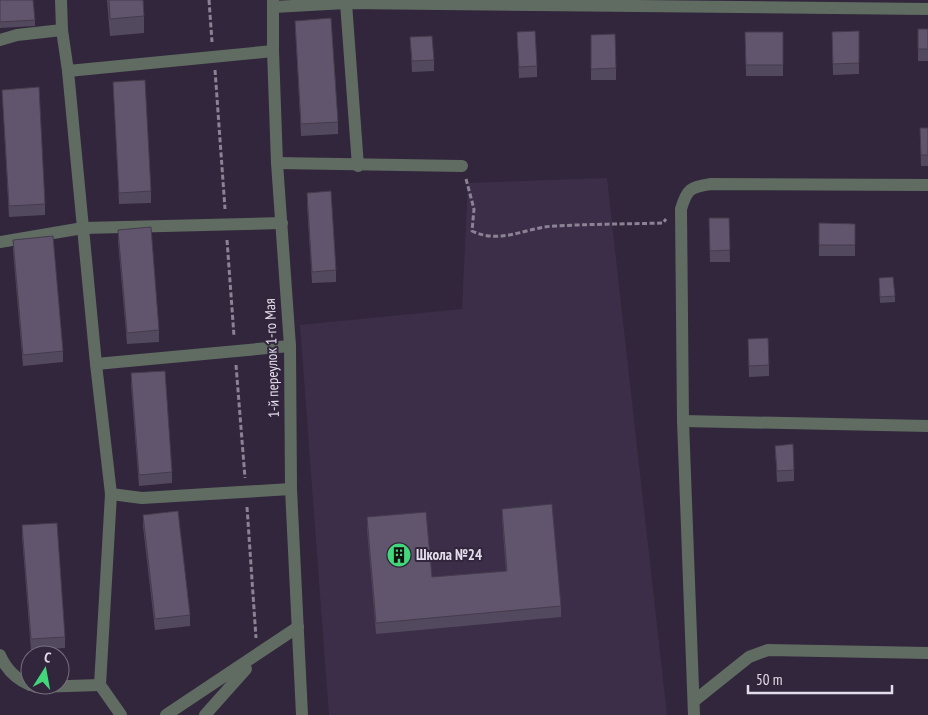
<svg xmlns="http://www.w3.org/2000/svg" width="928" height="715" font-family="'PT Sans Narrow',sans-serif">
<rect width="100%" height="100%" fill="#31263b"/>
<!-- built -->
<path fill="#3c2e49" d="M607 178 667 715H329L300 325 462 309 468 183Z"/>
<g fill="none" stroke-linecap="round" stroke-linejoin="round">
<!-- path -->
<g stroke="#8b8294" stroke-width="3" stroke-dasharray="5 2.5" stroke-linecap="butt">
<path d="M209 0 212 42"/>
<path d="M215 70 225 209"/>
<path d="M466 179 474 209 472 231C502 245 526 227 555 226 591 224 627 224 663 223L666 219"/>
<path d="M227 240 234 336"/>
<path d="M236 365 245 478"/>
<path d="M247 507 256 638"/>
</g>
<!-- minor -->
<g stroke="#606b62" stroke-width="12">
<path d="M61 0 62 30 68 71 96 364 111 494 100 685 121 715"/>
<path d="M273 0V51L277 163 290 346 291 489 302 715"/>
<path d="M346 3 358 166"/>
<path d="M274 7 346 3 928 9"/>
<path d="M0 40 17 35 62 30"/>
<path d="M68 71 273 51"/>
<path d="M277 163 462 166"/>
<path d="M0 242 83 228 282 223"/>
<path d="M96 364 290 346"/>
<path d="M683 421 928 426"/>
<path d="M111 494 142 498 291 489"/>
<path d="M0 655C6 669 16 679 30 685"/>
<path d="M31 685 36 687 100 685"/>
<path d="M694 701 749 657 768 650 928 653"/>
<path d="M166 715 298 627"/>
<path d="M205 715 246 669"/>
<path d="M694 715 683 421 681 209C687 189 690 187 711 184L928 185"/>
</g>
</g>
<!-- wall -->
<g fill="#53495e">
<path d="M0 0 35 20V26L0 28Z"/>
<path d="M107 0H143L144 16V33L110 36Z"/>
<path d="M295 21 338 122V134L301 136Z"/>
<rect x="918" y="29" width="10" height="32"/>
<path d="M859 31V74L833 75 832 32Z"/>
<path d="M517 32 537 66V77L519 78Z"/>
<path d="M745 32H783V76H746Z"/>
<path d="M591 35 616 68V80H591Z"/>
<path d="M410 37 434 60V71L412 72Z"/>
<path d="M113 82 151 191V203L119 204Z"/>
<path d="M2 90 45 204V215L9 217Z"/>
<path d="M920 128H928V166H921Z"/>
<path d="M307 193 336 270V282L312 283 307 204Z"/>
<path d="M709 218H729L730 262H710Z"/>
<path d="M819 223 855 224V256H819Z"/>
<path d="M118 230 159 330V342L127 344 118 241Z"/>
<path d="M13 240 63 351V362L23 366 13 251Z"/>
<path d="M879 278 895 296V302L880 303Z"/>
<path d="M748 339 769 365V376L749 377Z"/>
<path d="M131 373 172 472V483L139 486 131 385Z"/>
<path d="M775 446 794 470V481L777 482Z"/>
<path d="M502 509 561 606V617L376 634 367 529V517L432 577 506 571 502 520Z"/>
<path d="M143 515 190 615V626L155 630 143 526Z"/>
<path d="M22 525 65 637V648L31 650 22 536Z"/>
</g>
<!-- building -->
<g fill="#61556d" stroke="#443c4c">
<path d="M0 0H33L35 20 0 22Z"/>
<path d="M109 0H143L144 16 110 19Z"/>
<path d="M331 18 338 122 301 124 295 21Z"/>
<rect x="918" y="29" width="10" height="20"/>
<path d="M535 31 537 66 519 67 517 32Z"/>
<path d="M859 31V63L833 64 832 32Z"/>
<path d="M745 32H783V65H746Z"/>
<path d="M615 34 616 68 591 69V35Z"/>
<path d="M432 36 434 60 412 61 410 37Z"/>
<path d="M145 80 151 191 119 193 113 82Z"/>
<path d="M39 87 45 204 9 206 2 90Z"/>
<path d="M920 128H928V155H921Z"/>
<path d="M331 191 336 270 312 272 307 193Z"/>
<path d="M709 218H729L730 250 710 251Z"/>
<path d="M819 223 855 224V245H819Z"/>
<path d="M151 227 159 330 127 333 118 230Z"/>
<path d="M53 236 63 351 23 355 13 240Z"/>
<path d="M893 277 895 296 880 297 879 278Z"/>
<path d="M768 338 769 365 749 366 748 339Z"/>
<path d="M165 371 172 472 139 475 131 373Z"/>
<path d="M793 444 794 470 777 471 775 446Z"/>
<path d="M552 504 561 606 376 623 367 517 426 512 432 577 507 571 502 509Z"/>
<path d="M178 511 190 615 155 619 143 515Z"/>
<path d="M57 523 65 637 31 639 22 525Z"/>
</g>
<!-- icons -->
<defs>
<symbol id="building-disc" viewBox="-11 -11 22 22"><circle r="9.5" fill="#43d77b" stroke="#31263b"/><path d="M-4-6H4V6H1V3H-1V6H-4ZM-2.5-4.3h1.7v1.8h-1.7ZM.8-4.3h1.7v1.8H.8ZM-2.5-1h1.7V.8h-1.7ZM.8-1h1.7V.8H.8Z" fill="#111"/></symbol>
</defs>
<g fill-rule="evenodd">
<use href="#building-disc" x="385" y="541" width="28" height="28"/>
</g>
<g text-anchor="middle" stroke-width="4" stroke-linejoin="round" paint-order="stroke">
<!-- street labels -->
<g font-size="15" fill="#e3dcea" stroke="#31263b">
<text transform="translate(272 358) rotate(-92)" y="5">1-й переулок 1-го Мая</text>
</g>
<!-- poi labels -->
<g font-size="15" font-weight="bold" fill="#e3dcea" stroke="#31263b" text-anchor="start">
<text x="416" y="560">Школа №24</text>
</g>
</g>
<!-- north arrow -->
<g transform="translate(45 670) rotate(11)"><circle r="24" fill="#31263b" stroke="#786f81"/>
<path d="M0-4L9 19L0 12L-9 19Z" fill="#43d77b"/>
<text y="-8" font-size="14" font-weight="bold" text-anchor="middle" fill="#e3dcea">С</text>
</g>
<!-- scale -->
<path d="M748 685v8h144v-8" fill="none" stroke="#e3dcea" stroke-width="2.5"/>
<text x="756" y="685" font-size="15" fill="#e3dcea" stroke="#31263b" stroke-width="4" paint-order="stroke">50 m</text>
</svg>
